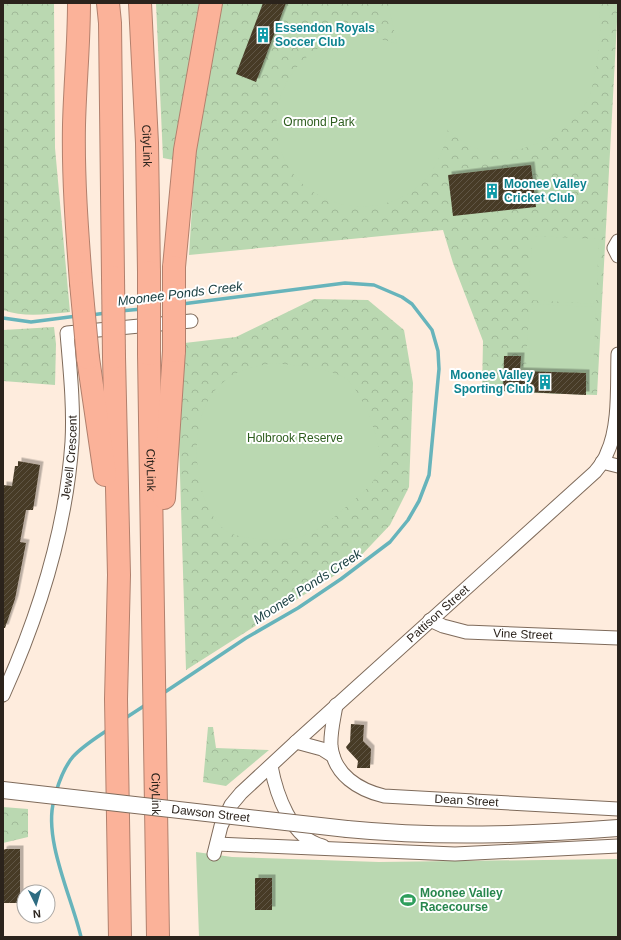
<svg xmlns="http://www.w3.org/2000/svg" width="621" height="940" font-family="Arial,sans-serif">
<defs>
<pattern id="park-crowns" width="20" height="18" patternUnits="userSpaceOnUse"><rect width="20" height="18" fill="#bad8b1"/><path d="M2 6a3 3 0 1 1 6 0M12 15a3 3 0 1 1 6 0" fill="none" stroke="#a0b998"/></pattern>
<pattern id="building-hatch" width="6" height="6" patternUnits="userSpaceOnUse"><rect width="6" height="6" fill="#473b28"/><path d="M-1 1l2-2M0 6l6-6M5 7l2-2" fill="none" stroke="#5f5545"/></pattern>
<filter id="shadow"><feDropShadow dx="3.5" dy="-3.5" stdDeviation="0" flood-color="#0004"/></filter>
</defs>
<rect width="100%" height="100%" fill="#feecdd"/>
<!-- park -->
<g fill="url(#park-crowns)">
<path d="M3 3H54L55 148 70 312C47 314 25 318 3 310Z"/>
<path d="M156 3H199L173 160 163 158Z"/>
<path d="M221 3H618L597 395 482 391 483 341 453 263 443 230 189 255 198 113Z"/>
<path d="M314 299 368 300 404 330 413 383 409 487 390 525 354 563 186 670 176 344 236 337Z"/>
<path d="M54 327 56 344 55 385 3 381V330Z"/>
<path d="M208 727H213L216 748 269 750 226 786 203 782Z"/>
<path d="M3 807 28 809V837L3 843Z"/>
</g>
<!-- garden -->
<g fill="#bad8b1">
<path d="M388 3H599C599 13 601 23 600 34 599 49 595 82 589 97 573 135 511 164 472 147 462 142 455 136 448 129 428 247 266 221 277 112 280 90 291 70 309 55 335 34 367 33 397 44Z"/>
<path d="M532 236 599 239 596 304 529 300Z"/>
<path d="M529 304 596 307 593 372 526 369Z"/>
<path d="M276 363C299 367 326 366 346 379 362 390 386 451 379 470 374 485 359 496 347 506 314 535 303 542 258 539 249 538 233 536 226 531 191 503 186 417 219 386 235 370 254 366 276 363Z"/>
<path d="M196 852 232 857 379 862 618 859V937H199Z"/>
</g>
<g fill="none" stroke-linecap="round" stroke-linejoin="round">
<!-- stream -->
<g stroke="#67b4bb" stroke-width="3.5">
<path d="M120 311 142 309"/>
<path d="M91 315 106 313"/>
<path d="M3 318 31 322 77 316"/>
<path d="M162 694 246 638 298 608 341 579 390 542 408 520 419 501 429 475 439 369 438 351 432 330 412 304 402 297 374 285 345 283 182 304"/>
<path d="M124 719 147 704"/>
<path d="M56 792C67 755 78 750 109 729"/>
<path d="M54 800C43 839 72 898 81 937"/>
</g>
</g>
<!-- building -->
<g fill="url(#building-hatch)" filter="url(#shadow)">
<path d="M263 3H286L256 82 236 74Z"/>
<path d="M531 165 536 207 453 216 448 175Z"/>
<path d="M504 356H521L520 371 586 373V395L503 391Z"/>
<path d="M18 461 40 465 33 510H26L20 542 26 543 15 599 5 628H3V485L12 486 15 466H18Z"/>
<path d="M351 724 364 725 363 741 371 749 370 768H357L358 761 347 749 346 747 350 742Z"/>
<path d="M6 849H20V903H3L4 866H3V850Z"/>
<rect x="255" y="878" width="17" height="32"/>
</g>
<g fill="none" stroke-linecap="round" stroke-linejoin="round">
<defs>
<g id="minor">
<path d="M618 241 614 248 618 256"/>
<path d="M602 462 618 466"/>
<path id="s1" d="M430 620 443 626 466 632 618 638"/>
<path id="s2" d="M3 695C39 615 66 530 72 442 74 406 70 369 67 333L191 321"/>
<path id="s3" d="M336 705C334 718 330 733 331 746 334 775 359 790 384 796L618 809"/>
<path d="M296 742 322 749 333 756"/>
<path d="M271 766C276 793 291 839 323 846"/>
<path d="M217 844 455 854 618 846"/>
<path id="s4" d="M214 854 221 826 231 805 241 793 296 742 595 472C600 466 605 460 607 453 620 426 617 384 618 354"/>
</g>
<path id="tertiary" d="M347 829C439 838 526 835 618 828"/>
<g id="motorway">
<path d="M79 3C79 44 75 84 74 125 73 178 77 230 81 283"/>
<path d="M108 3 110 23 113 277"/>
<path id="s5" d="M140 3 147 143 149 272"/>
<path d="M174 267 185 150 211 3"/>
<path id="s6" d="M149 354 158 937"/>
<path d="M114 357 119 575 116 699 120 937"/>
<path d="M88 358 105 475"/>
<path d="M164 498 174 351"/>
</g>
</defs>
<!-- minor casing -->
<use href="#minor" stroke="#7f6b5b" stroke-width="15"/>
<!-- tertiary casing -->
<use href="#tertiary" stroke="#7f6b5b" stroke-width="18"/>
<!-- motorway casing -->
<use href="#motorway" stroke="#b2806d" stroke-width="24"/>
<!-- minor -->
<use href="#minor" stroke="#fff" stroke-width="13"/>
<!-- tertiary -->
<use href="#tertiary" stroke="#fff" stroke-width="16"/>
<!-- motorway -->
<use href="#motorway" stroke="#fbb299" stroke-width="22"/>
<defs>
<g id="tertiary-bridge">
<path id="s7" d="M3 790 347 829"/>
</g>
<g id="motorway-bridge">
<path d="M149 272V354"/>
<path d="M113 277 114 357"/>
<path d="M81 283 88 358"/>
<path d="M174 351V267"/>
</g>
</defs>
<!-- tertiary-bridge casing -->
<use href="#tertiary-bridge" stroke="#7f6b5b" stroke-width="18" stroke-linecap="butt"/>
<!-- motorway-bridge casing -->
<use href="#motorway-bridge" stroke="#b2806d" stroke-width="24" stroke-linecap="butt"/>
<!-- tertiary-bridge -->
<use href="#tertiary-bridge" stroke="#fff" stroke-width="16"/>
<!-- motorway-bridge -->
<use href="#motorway-bridge" stroke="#fbb299" stroke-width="22"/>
</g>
<!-- icons -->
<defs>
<symbol id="building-bare" viewBox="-9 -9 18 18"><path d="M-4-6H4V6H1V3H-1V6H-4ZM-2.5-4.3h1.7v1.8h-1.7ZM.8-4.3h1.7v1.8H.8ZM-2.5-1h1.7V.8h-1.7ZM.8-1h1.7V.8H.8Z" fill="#0f9aa8" stroke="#fff" stroke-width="2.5" paint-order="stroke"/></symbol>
<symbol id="stadium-bare" viewBox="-9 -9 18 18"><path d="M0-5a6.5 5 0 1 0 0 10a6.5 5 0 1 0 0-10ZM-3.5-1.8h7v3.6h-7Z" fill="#2e9e5b" stroke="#fff" stroke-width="2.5" paint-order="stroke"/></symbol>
</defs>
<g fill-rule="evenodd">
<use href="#building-bare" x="252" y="24" width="22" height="22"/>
<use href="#building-bare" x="481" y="180" width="22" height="22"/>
<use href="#building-bare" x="534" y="371" width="22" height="22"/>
<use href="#stadium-bare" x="397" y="889" width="22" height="22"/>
</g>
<g text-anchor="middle" stroke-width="4" stroke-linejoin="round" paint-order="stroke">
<!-- culture labels -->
<g font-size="12" font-weight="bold" fill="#0d838f" stroke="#fff" text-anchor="start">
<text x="275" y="32">Essendon Royals<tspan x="275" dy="14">Soccer Club</tspan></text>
<text x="504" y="188">Moonee Valley<tspan x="504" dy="14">Cricket Club</tspan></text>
<text x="533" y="379" text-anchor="end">Moonee Valley<tspan x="533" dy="14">Sporting Club</tspan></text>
</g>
<!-- park labels -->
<g font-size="12" fill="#2d5d1e" stroke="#fff">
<text x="319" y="126">Ormond Park</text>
<text x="295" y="442">Holbrook Reserve</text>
</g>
<!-- street labels -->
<g font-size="12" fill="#2b231c" stroke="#fff">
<text dy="4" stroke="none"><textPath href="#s5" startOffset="143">CityLink</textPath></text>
<text dy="4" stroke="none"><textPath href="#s2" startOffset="248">Jewell Crescent</textPath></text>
<text dy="4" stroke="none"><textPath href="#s6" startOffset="116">CityLink</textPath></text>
<text dy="4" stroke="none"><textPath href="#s4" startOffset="334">Pattison Street</textPath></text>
<text dy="4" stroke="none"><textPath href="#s1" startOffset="95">Vine Street</textPath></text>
<text dy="4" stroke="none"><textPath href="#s6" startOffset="440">CityLink</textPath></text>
<text dy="4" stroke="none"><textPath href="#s3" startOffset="202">Dean Street</textPath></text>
<text dy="4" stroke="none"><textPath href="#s7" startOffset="209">Dawson Street</textPath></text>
</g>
<!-- leisure labels -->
<g font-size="12" font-weight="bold" fill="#27864d" stroke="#fff" text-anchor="start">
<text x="420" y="897">Moonee Valley<tspan x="420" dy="14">Racecourse</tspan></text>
</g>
<!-- water labels -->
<g font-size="13" font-style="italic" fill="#1c4144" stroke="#fff">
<text transform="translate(180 293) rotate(-7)" y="5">Moonee Ponds Creek</text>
<text transform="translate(307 586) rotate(-33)" y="5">Moonee Ponds Creek</text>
</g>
</g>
<!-- border -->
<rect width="621" height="940" fill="none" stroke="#2b231c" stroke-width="8"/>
<!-- north arrow -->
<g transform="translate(36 904) rotate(175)"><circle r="19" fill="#ffffff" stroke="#aaa7a4"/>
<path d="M0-3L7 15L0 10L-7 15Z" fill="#2e6c82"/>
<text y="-6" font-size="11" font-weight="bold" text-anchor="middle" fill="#2b231c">N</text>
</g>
</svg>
